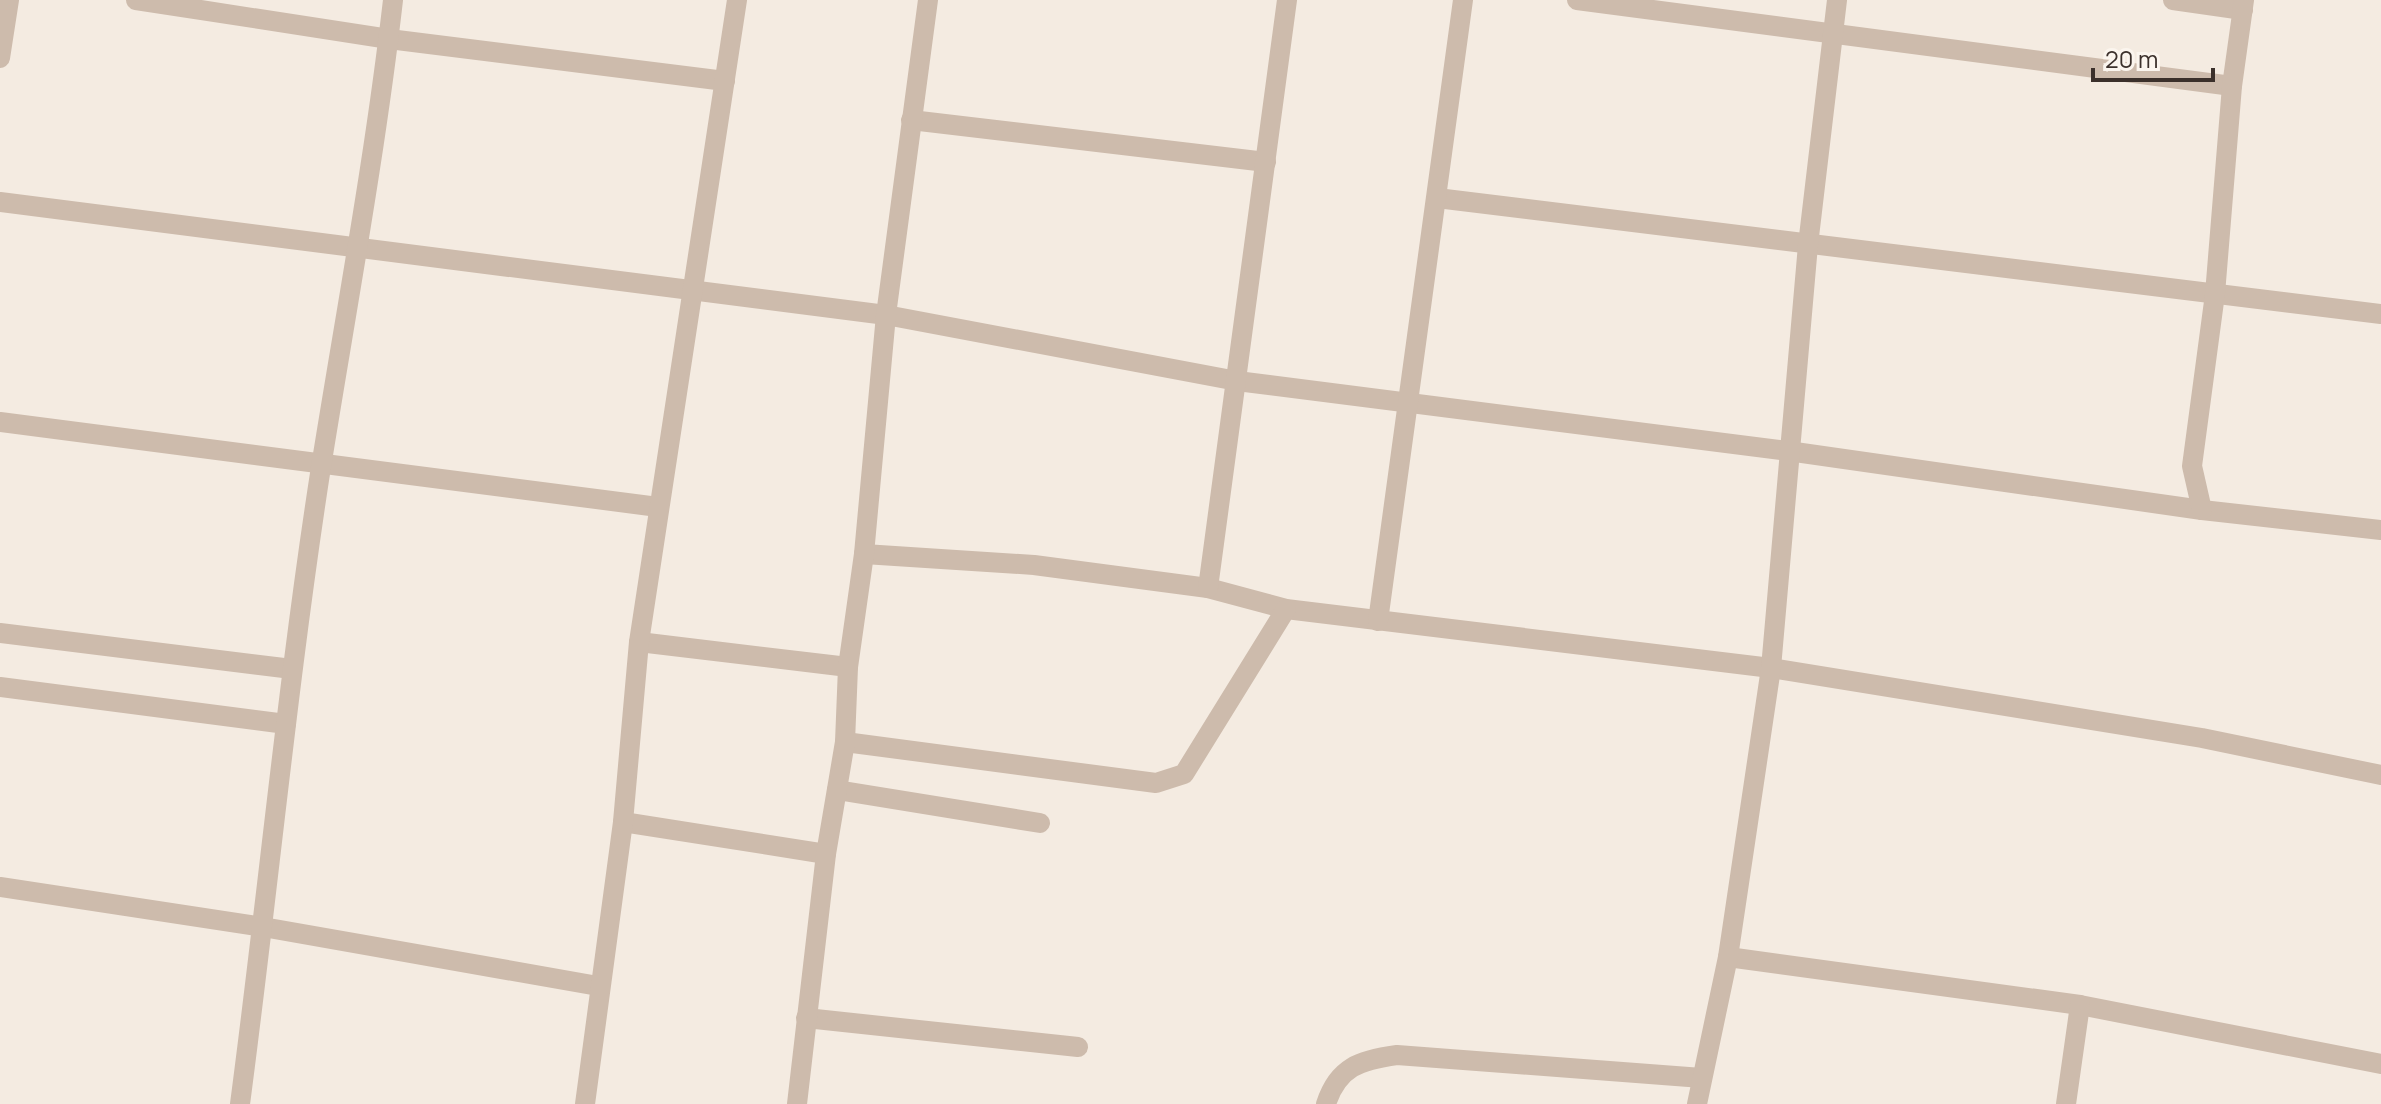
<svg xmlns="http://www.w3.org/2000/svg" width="2381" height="1104" font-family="Manrope,sans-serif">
<rect width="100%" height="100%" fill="#f4ebe1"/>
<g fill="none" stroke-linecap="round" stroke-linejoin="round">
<!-- minor -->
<g stroke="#cdbbac" stroke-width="20">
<path d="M136 0 389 39 725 81"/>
<path d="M1577 0 2232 86"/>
<path d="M2173 0 2243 10"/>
<path d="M0 58 9 0"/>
<path d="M911 120 1266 162"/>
<path d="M1437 198 2381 314"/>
<path d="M0 202 886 315 1237 381 1788 451 2202 510 2381 530"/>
<path d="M0 422 658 507"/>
<path d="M2202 510 2192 466 2215 294 2232 86 2244 0"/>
<path d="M864 554 1034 565 1208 588 1286 609 1771 668 2202 738 2381 775"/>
<path d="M1208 588 1287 0"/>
<path d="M1378 621 1463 0"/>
<path d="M0 633 292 669"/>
<path d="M639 642 848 667"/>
<path d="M0 687 286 724"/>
<path d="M845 742 1156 783 1184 774 1286 609"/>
<path d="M837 790 1040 823"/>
<path d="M623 822 826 854"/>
<path d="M0 887 263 927 598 986"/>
<path d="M1728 957 2080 1005 2381 1064"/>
<path d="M806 1018 1078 1047"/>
<path d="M240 1104C268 892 288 679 321 467 346 311 375 157 393 0"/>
<path d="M585 1104 623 822 639 642 737 0"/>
<path d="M797 1104 826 854 845 742 848 667 864 554 886 315 928 0"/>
<path d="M1326 1104C1338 1067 1360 1060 1397 1055L1702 1078"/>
<path d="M1697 1104 1728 957 1771 668 1808 245 1837 0"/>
<path d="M2066 1104 2080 1005"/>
</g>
</g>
<!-- scale -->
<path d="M2093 68v12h120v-12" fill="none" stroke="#3b302b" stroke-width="4"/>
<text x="2105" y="68" font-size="24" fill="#3b302b" stroke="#fbf5ee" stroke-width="6" paint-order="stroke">20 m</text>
</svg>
